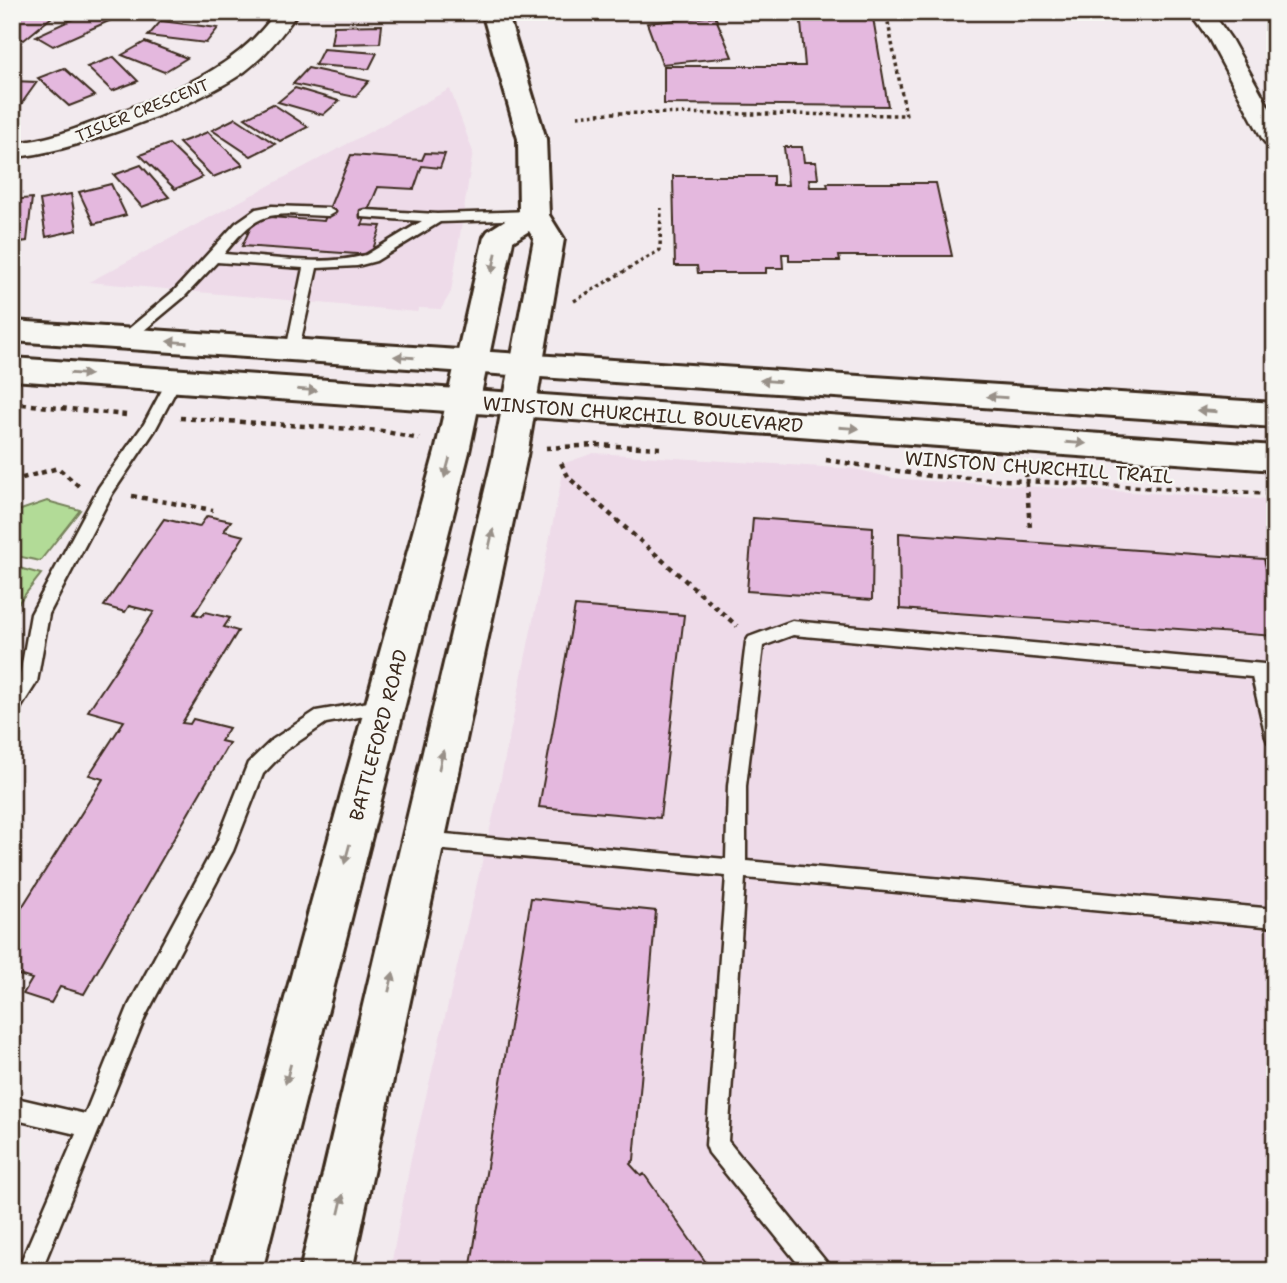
<svg xmlns="http://www.w3.org/2000/svg" width="1287" height="1283" font-family="'Shantell Sans',sans-serif">
<rect width="100%" height="100%" fill="#f2eaee"/>
<filter id="ink" filterUnits="userSpaceOnUse"><feTurbulence type="fractalNoise" baseFrequency=".0143" numOctaves="2"/><feDisplacementMap in="SourceGraphic" scale="14" xChannelSelector="R" yChannelSelector="G"/><feConvolveMatrix kernelMatrix="1 2 1 2 8 2 1 2 1" color-interpolation-filters="sRGB"/></filter>
<g filter="url(#ink)">
<!-- built -->
<g fill="#eedbe9">
<path d="M450 89 473 152 451 292 441 309 419 308 417 312 89 282Z"/>
<path d="M594 453 855 469 893 478 930 481 1275 500V1271H390L411 1159 494 812 565 463Z"/>
</g>
<!-- green -->
<g fill="#b2db97" stroke="#76825a" stroke-width="2">
<path d="M47 501 80 510 40 561 12 555V513Z"/>
<path d="M12 566 41 574 12 611Z"/>
</g>
<!-- building -->
<g fill="#e4b8de" stroke="#3b2a1e" stroke-width="2">
<path d="M20 12H58L24 40 12 37V18Z"/>
<path d="M88 12H98L111 20 53 46 36 36Z"/>
<path d="M800 12H872L888 106 664 104V66H805Z"/>
<path d="M715 16 732 57 662 64 647 23Z"/>
<path d="M161 21 218 28 206 43 148 36Z"/>
<path d="M382 25 380 43 331 44 334 26Z"/>
<path d="M145 42 187 58 164 72 122 55Z"/>
<path d="M323 49 377 53 369 69 315 65Z"/>
<path d="M114 57 138 81 112 91 87 67Z"/>
<path d="M64 68 95 96 69 106 38 78Z"/>
<path d="M308 68 369 81 355 97 293 84Z"/>
<path d="M12 81 37 82 12 117Z"/>
<path d="M295 88 339 101 323 115 278 102Z"/>
<path d="M273 104 308 127 280 141 245 118Z"/>
<path d="M236 118 275 144 251 156 212 130Z"/>
<path d="M208 132 243 165 213 177 179 143Z"/>
<path d="M169 144 203 177 175 189 140 155Z"/>
<path d="M784 147H802L804 162H816L818 179H809L810 187H828L827 183H936L952 256H839L840 261H789V254H782L783 268H766V273H698L697 266H675L673 176H773V185H788Z"/>
<path d="M425 153 445 154 440 168 422 166 414 189 378 187 362 225 381 226 371 255 242 246 256 216 324 221 351 155 422 160Z"/>
<path d="M141 165 169 197 142 207 114 175Z"/>
<path d="M111 184 126 215 94 224 79 192Z"/>
<path d="M71 194 77 230 46 237 40 200Z"/>
<path d="M32 198 27 241 12 243V200Z"/>
<path d="M207 516 231 521 224 531 244 536 194 614 202 616 205 612 230 618 224 627 238 631 182 723 190 724 193 719 229 728 221 741 229 743 84 994 60 987 51 1003 23 994 32 979 12 973V923L103 779 89 775 124 721 88 711 154 612 129 606 125 612 104 606 164 519 199 527Z"/>
<path d="M753 518 873 527 872 600 747 591Z"/>
<path d="M899 533 1264 559 1275 606V636L900 609Z"/>
<path d="M575 606 684 615 660 818 539 807Z"/>
<path d="M531 898 656 911 634 1160 630 1164 641 1176 644 1174 712 1271H470Z"/>
</g>
<g fill="none" stroke-linecap="round" stroke-linejoin="round">
<defs>
<g id="service">
<path d="M272 206 328 208 335 212 328 216C272 214 261 206 224 254 269 257 322 267 366 255L422 221 361 217V211L366 210 437 214 534 211 541 215 534 219 440 222 376 261 357 266 317 268 298 353H288L286 350 303 268 217 262 184 297 130 342H120V336L174 291 236 223 256 209Z"/>
<path d="M174 376 181 381 155 430 112 494 49 614 37 682 18 712 12 714V691L19 681 31 614 99 487 144 424 169 377Z"/>
<path d="M792 621 1275 665V679H1271L1275 696V745L1268 742 1266 737 1252 677 793 635 763 646 746 786V861L1275 909V927L745 878 728 1141 827 1263 831 1271H804L709 1153 706 1145 726 876 423 848 416 846 413 840 416 834 423 832 726 859 728 786 746 642 749 637Z"/>
<path d="M386 699 392 701 395 706 392 711 326 723 286 750 263 774 233 851 145 1017 41 1271H17L76 1134 12 1119V1097L85 1114 129 1005 217 842 248 763 272 740 316 711Z"/>
</g>
<g id="minor">
<path d="M276 12H298C282 35 266 55 244 72 196 106 70 154 12 157V143C47 141 78 128 110 116 173 91 236 70 276 12Z"/>
<path d="M1190 12H1212L1231 39 1275 118V147L1267 145 1263 140 1209 39Z"/>
</g>
<path id="tertiary" d="M482 12H507L546 139 549 215 564 239 527 456 352 1271H300L493 456 534 239 529 231 513 241 469 452 262 1271H210L435 452 484 237 488 231 519 211 518 139Z"/>
<g id="secondary">
<path d="M12 321 1275 403V427L12 341Z"/>
<path d="M12 358 1275 446V470L12 380Z"/>
</g>
</defs>
<!-- service casing -->
<use href="#service" stroke="#3b2a1e" stroke-width="5"/>
<!-- minor casing -->
<use href="#minor" stroke="#3b2a1e" stroke-width="5"/>
<!-- tertiary casing -->
<use href="#tertiary" stroke="#3b2a1e" stroke-width="6"/>
<!-- secondary casing -->
<use href="#secondary" stroke="#3b2a1e" stroke-width="6"/>
<!-- path-far1 -->
<g stroke="#3b2a1e" stroke-width="3.5" stroke-dasharray="3.5 3.5" stroke-linecap="butt">
<path d="M577 116 609 113 906 115 886 12"/>
<path d="M574 301 660 250 661 208"/>
</g>
<!-- path -->
<g stroke="#3b2a1e" stroke-width="4.5" stroke-dasharray="5 5" stroke-linecap="butt">
<path d="M12 403 126 415"/>
<path d="M180 418 382 431 419 439"/>
<path d="M546 448 596 445 660 448"/>
<path d="M826 460 930 476 1275 494"/>
<path d="M561 463 569 478 737 626"/>
<path d="M1026 472 1030 529"/>
<path d="M12 481 58 468 79 486"/>
<path d="M132 496 213 510"/>
</g>
<!-- service -->
<use href="#service" fill="#f6f6f2" fill-rule="evenodd"/>
<!-- minor -->
<use href="#minor" fill="#f6f6f2" fill-rule="evenodd"/>
<!-- tertiary -->
<use href="#tertiary" fill="#f6f6f2" fill-rule="evenodd"/>
<!-- secondary -->
<use href="#secondary" fill="#f6f6f2" fill-rule="evenodd"/>
</g>
<!-- one-way arrows -->
<defs><path id="oneway-solid" d="M-6-.8H1V-3.2L6.5 0L1 3.2V.8H-6Z" transform="scale(1.75)"/></defs>
<g fill="#989088">
<use href="#oneway-solid" transform="translate(494 263) rotate(102)"/>
<use href="#oneway-solid" transform="translate(177 342) rotate(-176)"/>
<use href="#oneway-solid" transform="translate(404 357) rotate(-176)"/>
<use href="#oneway-solid" transform="translate(80 374) rotate(4)"/>
<use href="#oneway-solid" transform="translate(770 381) rotate(-176)"/>
<use href="#oneway-solid" transform="translate(307 390) rotate(4)"/>
<use href="#oneway-solid" transform="translate(997 397) rotate(-176)"/>
<use href="#oneway-solid" transform="translate(1207 411) rotate(-176)"/>
<use href="#oneway-solid" transform="translate(849 428) rotate(4)"/>
<use href="#oneway-solid" transform="translate(1076 443) rotate(4)"/>
<use href="#oneway-solid" transform="translate(447 468) rotate(105)"/>
<use href="#oneway-solid" transform="translate(491 539) rotate(-77)"/>
<use href="#oneway-solid" transform="translate(441 760) rotate(-77)"/>
<use href="#oneway-solid" transform="translate(347 854) rotate(105)"/>
<use href="#oneway-solid" transform="translate(391 982) rotate(-77)"/>
<use href="#oneway-solid" transform="translate(288 1074) rotate(105)"/>
<use href="#oneway-solid" transform="translate(341 1204) rotate(-77)"/>
</g>
</g>
<g text-anchor="middle" stroke-width="5" stroke-linejoin="round" paint-order="stroke">
<!-- far-street labels -->
<g font-size="16" fill="#3b2a1e" stroke="#f6f6f2">
<text transform="translate(142 110) rotate(-22)" y="6">TISLER CRESCENT</text>
</g>
<!-- street labels -->
<g font-size="19" fill="#3b2a1e" stroke="#f6f6f2">
<text transform="translate(643 414) rotate(4)" y="7">WINSTON CHURCHILL BOULEVARD</text>
<text transform="translate(1039 467) rotate(4)" y="7">WINSTON CHURCHILL TRAIL</text>
<text transform="translate(378 735) rotate(-75)" y="7">BATTLEFORD ROAD</text>
</g>
</g>
<!-- margin -->
<rect width="1287" height="1283" fill="none" stroke="#f6f6f2" stroke-width="42"/>
<rect x="21" y="21" width="1245" height="1241" fill="none" stroke="#3b2a1e" stroke-width="2.5" filter="url(#ink)"/>
</svg>
